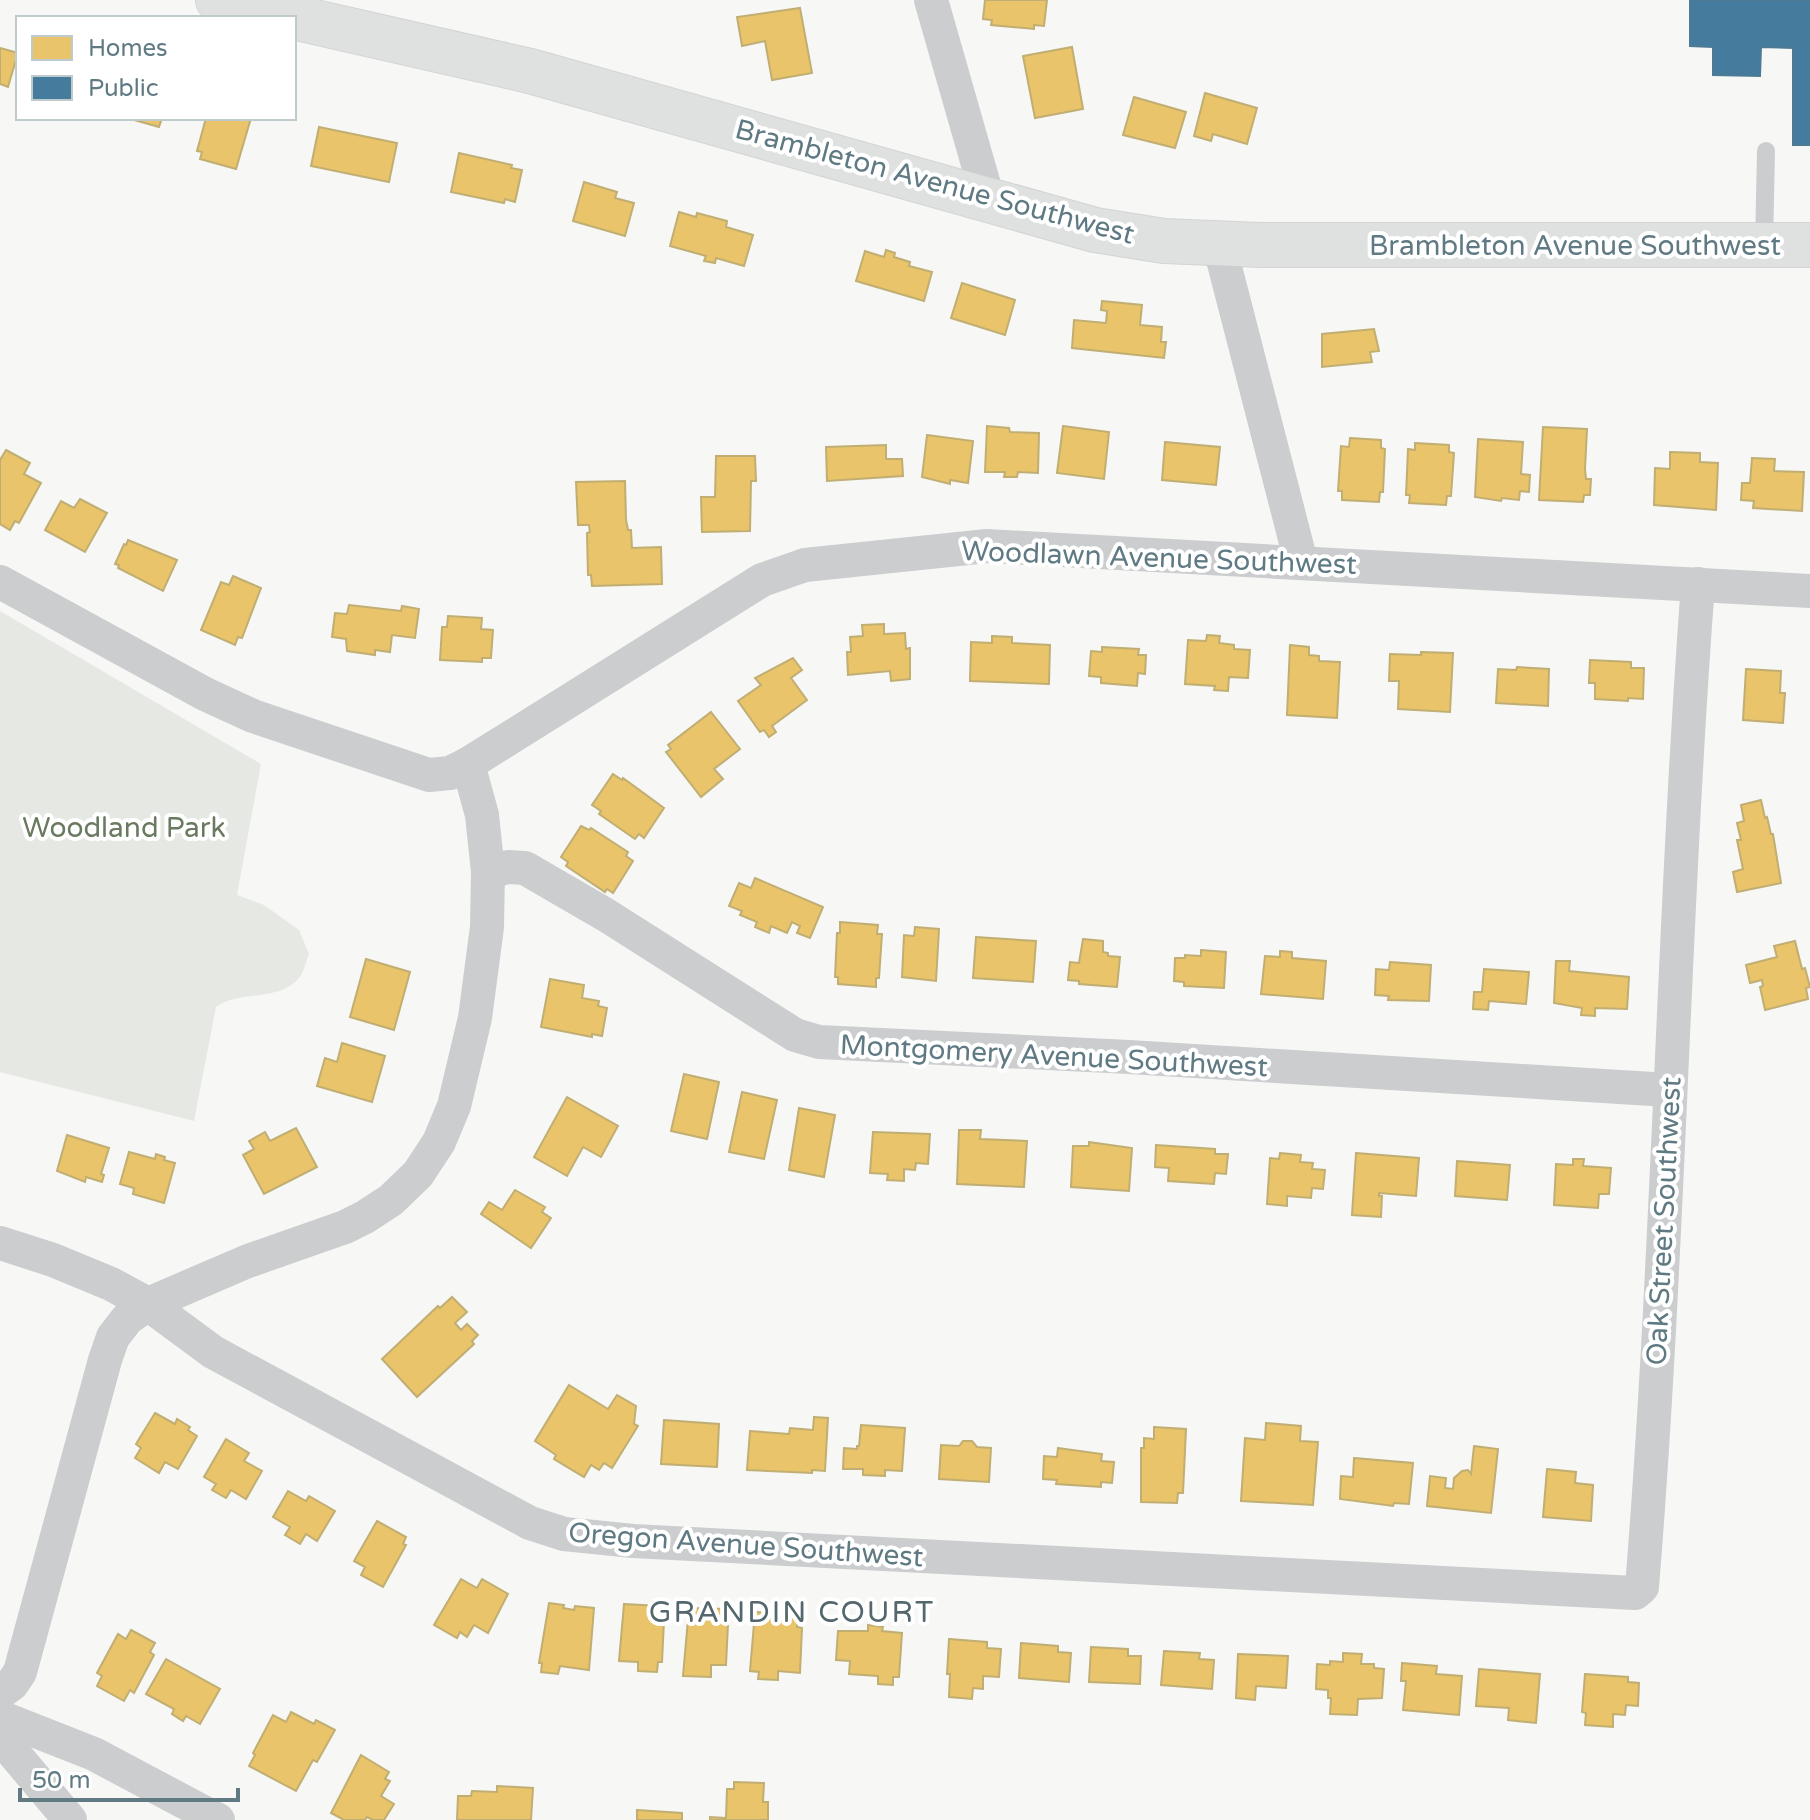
<svg xmlns="http://www.w3.org/2000/svg" width="1810" height="1820" font-family="'Varela Round',sans-serif">
<rect width="100%" height="100%" fill="#f7f7f6"/>
<!-- green -->
<path fill="#e6e9e3" d="M0 611 261 764 237 895 264 905 299 930 309 954C306 961 304 972 299 978 277 1003 240 989 216 1007L194 1121 0 1072Z"/>
<!-- homes -->
<g fill="#e9c46a" stroke="#c0ae72" stroke-width="2">
<path d="M985 0H1047L1044 26 1034 25V29L991 25 992 20 983 19Z"/>
<path d="M800 8 812 73 772 80 765 41 742 46 737 17Z"/>
<path d="M1072 47 1083 109 1035 118 1023 56Z"/>
<path d="M0 48 18 53 8 87 0 84Z"/>
<path d="M1205 93 1257 108 1247 144 1213 134 1211 141 1194 136Z"/>
<path d="M1134 97 1186 112 1175 148 1123 135Z"/>
<path d="M127 118H162L159 127Z"/>
<path d="M206 118H251L236 169 200 159 202 152 197 151Z"/>
<path d="M319 127 397 143 389 182 311 166Z"/>
<path d="M459 153 512 165 511 168 522 170 515 202 505 199 504 203 451 192Z"/>
<path d="M584 182 617 192 615 198 634 203 625 236 573 221Z"/>
<path d="M679 212 696 217 697 213 727 221 726 227 753 235 744 266 716 258 715 263 704 261 706 256 670 246Z"/>
<path d="M886 250 895 253 894 257 910 262 909 266 932 272 924 301 856 281 865 251 884 257Z"/>
<path d="M962 283 1015 300 1005 335 951 318Z"/>
<path d="M1102 301 1142 305 1140 325 1162 327 1161 342H1166L1164 358 1072 348 1074 320 1106 323 1107 311 1101 310Z"/>
<path d="M1374 329 1379 351 1370 352 1372 362 1322 367V334Z"/>
<path d="M987 426 1009 428 1010 432 1039 433 1038 473 1018 472 1017 477H1004L1005 472H985Z"/>
<path d="M1063 426 1109 432 1104 479 1057 473Z"/>
<path d="M1543 427 1587 429 1585 469 1586 479H1591L1590 495H1584L1583 502 1539 500Z"/>
<path d="M927 435 973 441 968 483 950 480V484L922 477Z"/>
<path d="M1350 438 1381 440V448L1385 449 1383 492H1380L1379 502 1342 500V491H1338L1341 446 1349 447Z"/>
<path d="M1478 439 1523 442 1521 474 1530 475 1529 492 1520 491 1519 500 1502 498 1501 501 1475 497Z"/>
<path d="M1165 442 1220 447 1216 485 1162 480Z"/>
<path d="M1415 443 1449 445V452L1454 453 1451 496H1447L1446 505 1409 503 1410 495H1406L1408 449 1415 450Z"/>
<path d="M886 445V459H902L903 476 827 481 826 447Z"/>
<path d="M6 450 30 463 24 474 41 483 19 523 15 521 10 530 0 524V460Z"/>
<path d="M1670 452 1700 453V462L1718 463 1716 510 1654 505 1655 468 1670 469Z"/>
<path d="M716 456H755L756 481H751L750 531 702 532 701 497H715Z"/>
<path d="M1752 458 1775 459 1774 471 1804 472 1802 511 1753 508 1754 501 1741 500 1742 483H1750Z"/>
<path d="M625 481 626 520 628 530H631L632 548 661 547 662 584 592 586 591 575H588L587 533 590 532 589 525H578L576 482Z"/>
<path d="M80 499 107 513 85 552 45 530 61 501 74 508Z"/>
<path d="M128 540 177 560 163 591 118 568 119 565 115 564 124 544 126 545Z"/>
<path d="M233 576 261 588 242 638 238 637 235 645 201 630 221 582 229 585Z"/>
<path d="M349 605 401 611 402 606 419 609 415 638 392 635 390 652 375 650V655L347 651 346 639 332 637 335 613 347 614Z"/>
<path d="M448 616 482 618 481 629 493 630 491 658H482V662L440 660 442 627H447Z"/>
<path d="M884 624V634L905 633 906 649 910 648V679L891 681 890 671 848 675 847 652H851L850 637 863 636 862 625Z"/>
<path d="M1207 635 1220 636 1219 643 1234 645V649L1250 650 1248 678 1229 677 1228 691 1214 690 1215 686 1185 684 1188 640 1206 641Z"/>
<path d="M992 636 1012 637V643L1050 645 1049 684 970 681 971 642 992 643Z"/>
<path d="M1290 645 1309 647V655L1319 656V661L1340 662 1337 718 1287 715Z"/>
<path d="M1102 647 1139 649 1138 655H1146L1145 674 1138 673 1137 686 1101 683V677L1089 676 1091 651 1102 652Z"/>
<path d="M1421 652 1453 653 1450 712 1398 709 1399 681H1389L1390 654 1421 655Z"/>
<path d="M793 658 802 670 791 678 807 700 772 726 776 732 769 737 764 730 760 732 738 701 761 685 755 678Z"/>
<path d="M1590 660 1631 662V668H1644L1643 699 1628 698V701L1595 699V683H1589Z"/>
<path d="M1517 667 1549 669 1548 706 1496 703 1498 669 1516 670Z"/>
<path d="M1746 669 1781 671 1780 693H1785L1783 723 1743 720Z"/>
<path d="M711 712 740 749 714 769 723 779 701 797 666 752 671 749 668 745Z"/>
<path d="M613 774 622 780 623 778 664 808 644 838 639 834 635 839 599 814 601 811 592 805Z"/>
<path d="M1761 800 1765 818 1767 817 1771 834H1773L1781 883 1737 892 1733 872 1743 869 1737 840H1741L1737 823 1744 821 1741 805Z"/>
<path d="M581 826 589 830 591 828 628 852 626 856 633 861 613 893 607 889 605 892 566 866 568 862 561 857Z"/>
<path d="M755 878 823 907 810 938 797 933 800 926 792 922 787 933 771 926 769 933 755 927 757 922 740 915 742 911 729 906 739 883 751 888Z"/>
<path d="M840 922 878 925 877 934H882L879 978H876V987L838 984V977H835L837 933H840Z"/>
<path d="M915 927 939 929 936 981 902 977 904 935 914 936Z"/>
<path d="M976 937 1036 941 1033 982 973 978Z"/>
<path d="M1083 939 1103 941V952L1108 953V956L1120 957 1117 987 1079 984V981L1068 980 1070 962 1079 963Z"/>
<path d="M1795 941 1802 969 1805 968 1810 987 1806 988 1808 999 1765 1010 1760 987 1763 986 1762 980 1750 983 1746 965 1777 957 1774 946Z"/>
<path d="M1201 950 1226 952 1224 988 1184 986V982L1174 981 1175 958H1185V955L1201 956Z"/>
<path d="M1280 951 1292 952V958L1326 961 1323 999 1261 994 1265 956 1280 957Z"/>
<path d="M366 959 410 972 394 1030 350 1017Z"/>
<path d="M1556 961H1570L1569 971 1629 977 1627 1009 1595 1008V1016L1581 1015 1582 1008 1554 1003Z"/>
<path d="M1390 962 1431 965 1429 1001 1388 1000 1389 996 1375 995 1376 969 1389 970Z"/>
<path d="M1484 969 1529 972 1526 1004 1489 1001 1488 1010 1473 1009 1474 992H1482Z"/>
<path d="M550 979 584 985 582 998 599 1001 598 1006 607 1008 602 1036 592 1034V1037L541 1027Z"/>
<path d="M342 1043 385 1056 372 1102 317 1086 325 1058 337 1062Z"/>
<path d="M684 1074 719 1082 707 1139 671 1131Z"/>
<path d="M742 1092 777 1100 764 1159 729 1152Z"/>
<path d="M567 1097 618 1126 601 1157 583 1147 567 1176 534 1157Z"/>
<path d="M799 1108 835 1115 824 1177 789 1170Z"/>
<path d="M296 1128 317 1167 264 1194 243 1155 254 1149 249 1141 265 1132 270 1141Z"/>
<path d="M959 1130H981L980 1139 1027 1141 1024 1187 957 1184Z"/>
<path d="M873 1132 930 1134 928 1164 916 1163 915 1170 904 1169V1181L887 1180 888 1174 870 1173Z"/>
<path d="M67 1135 109 1148 101 1174 104 1175 102 1182 86 1177 85 1182 57 1171Z"/>
<path d="M1089 1142 1132 1148 1129 1191 1071 1187 1073 1146H1089Z"/>
<path d="M1156 1145 1215 1149V1154H1228L1226 1174 1215 1173 1214 1184 1168 1181 1169 1168 1155 1167Z"/>
<path d="M129 1152 155 1159 156 1154 165 1157 164 1160 175 1163 164 1203 133 1194 134 1188 120 1184Z"/>
<path d="M1280 1153 1301 1155 1300 1162 1313 1163 1312 1169 1325 1170 1323 1189 1312 1188 1311 1198 1287 1196V1206L1267 1204 1270 1158 1279 1159Z"/>
<path d="M1356 1153 1419 1158 1416 1196 1379 1193V1196H1382L1381 1217 1352 1215Z"/>
<path d="M1573 1159H1584L1583 1166 1611 1168 1609 1194H1599L1598 1208 1554 1205 1556 1164 1573 1165Z"/>
<path d="M1457 1161 1510 1165 1507 1200 1455 1196Z"/>
<path d="M515 1190 545 1207 542 1212 551 1218 531 1248 481 1214 489 1202 502 1210Z"/>
<path d="M452 1297 467 1312 455 1323 461 1330 467 1324 478 1335 472 1341 474 1344 417 1397 382 1359 438 1306 440 1308Z"/>
<path d="M569 1385 608 1409 617 1395 636 1406 634 1424 638 1426 612 1468 604 1463 599 1470 591 1465 584 1477 554 1459 556 1455 535 1441Z"/>
<path d="M155 1413 175 1424 177 1419 190 1427 188 1430 197 1436 178 1469 165 1462 159 1473 135 1458 141 1448 136 1444Z"/>
<path d="M814 1417 828 1418 825 1471 812 1470V1473L747 1470 750 1431 789 1434 790 1428 813 1430Z"/>
<path d="M664 1420 719 1424 717 1467 661 1464Z"/>
<path d="M1266 1423 1301 1426 1300 1441 1318 1442 1313 1505 1241 1501 1245 1438 1265 1440Z"/>
<path d="M861 1425 905 1428 902 1471 885 1470V1476L863 1475V1469H843L844 1448 857 1449V1446H859Z"/>
<path d="M1154 1427 1186 1429 1183 1493H1178L1177 1503 1141 1502V1448H1144V1438L1154 1439Z"/>
<path d="M226 1439 249 1453 244 1461 262 1471 246 1499 231 1490 226 1498 212 1490 216 1484 204 1477Z"/>
<path d="M963 1441H972L977 1447 991 1448 989 1482 939 1479 941 1445 959 1446Z"/>
<path d="M1474 1446 1498 1449 1491 1513 1427 1506 1430 1476 1446 1478 1445 1488 1453 1489 1454 1478 1462 1471 1468 1470 1471 1474Z"/>
<path d="M1058 1448 1102 1454 1101 1461 1114 1462 1112 1483 1101 1482V1487L1056 1484 1057 1480 1043 1479 1044 1456 1057 1457Z"/>
<path d="M1354 1458 1413 1463 1409 1504 1394 1503 1393 1506 1340 1499 1341 1476 1353 1477Z"/>
<path d="M1547 1469 1576 1472 1575 1483 1593 1485 1591 1521 1543 1517Z"/>
<path d="M288 1491 306 1501 309 1496 335 1511 317 1541 306 1534 300 1544 285 1535 290 1527 273 1517Z"/>
<path d="M377 1521 406 1537 403 1544 406 1545 383 1587 361 1575 365 1567 354 1561Z"/>
<path d="M461 1579 477 1588 482 1579 508 1594 488 1633 474 1625 467 1637 460 1632 457 1638 434 1625Z"/>
<path d="M549 1603 564 1605 563 1608 574 1610 575 1606 594 1608 589 1670 560 1666 558 1674 541 1672 542 1663H539Z"/>
<path d="M624 1604 660 1606 659 1620H664L662 1662H658L657 1672 638 1671V1662L619 1661Z"/>
<path d="M689 1608 725 1609 724 1623 728 1624 726 1665H711V1677L683 1676Z"/>
<path d="M755 1612 798 1614 797 1627 802 1628 800 1673 778 1671V1680L758 1679 759 1672 750 1671Z"/>
<path d="M868 1625 883 1627 882 1631 902 1633 899 1677H893V1685L878 1684V1676L849 1674 850 1661 836 1660 838 1631H868Z"/>
<path d="M131 1630 155 1643 150 1652 154 1655 134 1693 130 1690 124 1701 97 1686 102 1676 97 1673 118 1634 126 1639Z"/>
<path d="M949 1639 987 1642V1648L1001 1649 999 1677 983 1676V1689L973 1688 972 1699 949 1697 950 1674H947Z"/>
<path d="M1021 1643 1058 1646V1652L1071 1653 1069 1682 1019 1678Z"/>
<path d="M1091 1647 1128 1649V1656H1141L1140 1684 1089 1682Z"/>
<path d="M1164 1651 1200 1653 1199 1659 1214 1660 1212 1689 1161 1685Z"/>
<path d="M1343 1653 1362 1654 1361 1664H1374V1668L1384 1669 1382 1698 1358 1699 1357 1715 1330 1714 1331 1698H1328V1690L1316 1689 1317 1664 1330 1665V1661L1343 1662Z"/>
<path d="M1238 1654 1288 1656 1286 1688 1256 1686 1255 1700 1236 1698Z"/>
<path d="M166 1659 220 1689 200 1724 186 1716 183 1721 172 1714 174 1709 146 1694Z"/>
<path d="M1402 1663 1437 1666 1436 1674 1462 1676 1459 1715 1403 1710 1406 1681H1401Z"/>
<path d="M1479 1669 1540 1674 1536 1723 1508 1720 1509 1708 1476 1706Z"/>
<path d="M1585 1674 1628 1677V1682L1639 1683 1638 1706 1626 1705 1625 1715 1613 1714V1727L1585 1725 1586 1713 1582 1712Z"/>
<path d="M291 1712 314 1724 316 1720 335 1730 317 1762 313 1760 296 1791 249 1766 255 1755 253 1753 273 1715 286 1722Z"/>
<path d="M361 1755 389 1772 385 1779 390 1781 381 1796 394 1804 384 1820H373L367 1817 365 1820H344L331 1813Z"/>
<path d="M734 1782 764 1783 763 1802H768V1820H710V1817L726 1818 727 1789H734Z"/>
<path d="M497 1786 533 1788 531 1820H457L458 1796H471L472 1791 497 1792Z"/>
<path d="M637 1810 682 1813V1820H637Z"/>
</g>
<!-- public -->
<path fill="#457b9d" stroke="#4d7b95" stroke-width="2" d="M1690 0H1810V145H1793V48L1761 47 1760 76 1713 75V47L1690 46Z"/>
<g fill="none" stroke-linecap="round" stroke-linejoin="round">
<defs>
<path id="primary" d="M218 0 530 71 1095 230 1164 241 1261 245H1810"/>
</defs>
<!-- primary casing -->
<use href="#primary" stroke="#d3d4d4" stroke-width="46"/>
<!-- service -->
<path stroke="#cbcdce" stroke-width="18" d="M1764 245 1766 151"/>
<!-- minor -->
<g stroke="#cbcdce" stroke-width="34">
<path d="M931 0 988 199"/>
<path d="M1219 244 1301 562"/>
<path d="M0 582 205 694 253 716 429 775 450 773 468 764 762 580 805 565 987 546 1810 591"/>
<path d="M488 872 508 867 525 868 606 915 795 1035 819 1042 1129 1057 1669 1090"/>
<path d="M0 1243 53 1260 111 1284 148 1304 213 1352 530 1523 564 1534 633 1541 1635 1593 1642 1587C1669 1253 1673 918 1698 584"/>
<path d="M0 1693 12 1684 20 1672 105 1360 113 1337 127 1319 148 1304 248 1261 345 1227 365 1217 391 1200 418 1174 439 1142 454 1106 475 1018 487 927 488 872 482 815 468 764"/>
<path d="M0 1717 94 1754 218 1820"/>
<path d="M0 1737 70 1820"/>
</g>
<!-- primary -->
<use href="#primary" stroke="#dfe1e1" stroke-width="44"/>
</g>
<g text-anchor="middle" stroke-width="8" stroke-linejoin="round" paint-order="stroke">
<!-- street labels -->
<g font-size="28" fill="#607a83" stroke="#fff">
<text transform="translate(935 181) rotate(15)" y="10">Brambleton Avenue Southwest</text>
<text x="1575" y="255">Brambleton Avenue Southwest</text>
<text transform="translate(1159 557) rotate(2)" y="10">Woodlawn Avenue Southwest</text>
<text transform="translate(1054 1055) rotate(3)" y="10">Montgomery Avenue Southwest</text>
<text transform="translate(1663 1221) rotate(-87)" y="10">Oak Street Southwest</text>
<text transform="translate(746 1544) rotate(4)" y="10">Oregon Avenue Southwest</text>
</g>
<!-- park labels -->
<g font-size="28" fill="#6a7a60" stroke="#fff">
<text x="124" y="837">Woodland Park</text>
</g>
<!-- neighbourhood labels -->
<g font-size="30" letter-spacing="2" fill="#53676d" stroke="#fff">
<text x="792" y="1622">GRANDIN COURT</text>
</g>
</g>
<!-- legend -->
<rect x="16" y="16" width="280" height="104" fill="#ffffff" stroke="#bfcacd" stroke-width="2"/>
<rect x="32" y="36" width="40" height="24" fill="#e9c46a" stroke="#bfcacd" stroke-width="2"/>
<text x="88" y="56" font-size="24" fill="#607a83">Homes</text>
<rect x="32" y="76" width="40" height="24" fill="#457b9d" stroke="#bfcacd" stroke-width="2"/>
<text x="88" y="96" font-size="24" fill="#607a83">Public</text>
<!-- scale -->
<path d="M20 1788v12h218v-12" fill="none" stroke="#607a83" stroke-width="4"/>
<text x="32" y="1788" font-size="24" fill="#607a83" stroke="#ffffff" stroke-width="6" paint-order="stroke">50 m</text>
</svg>
